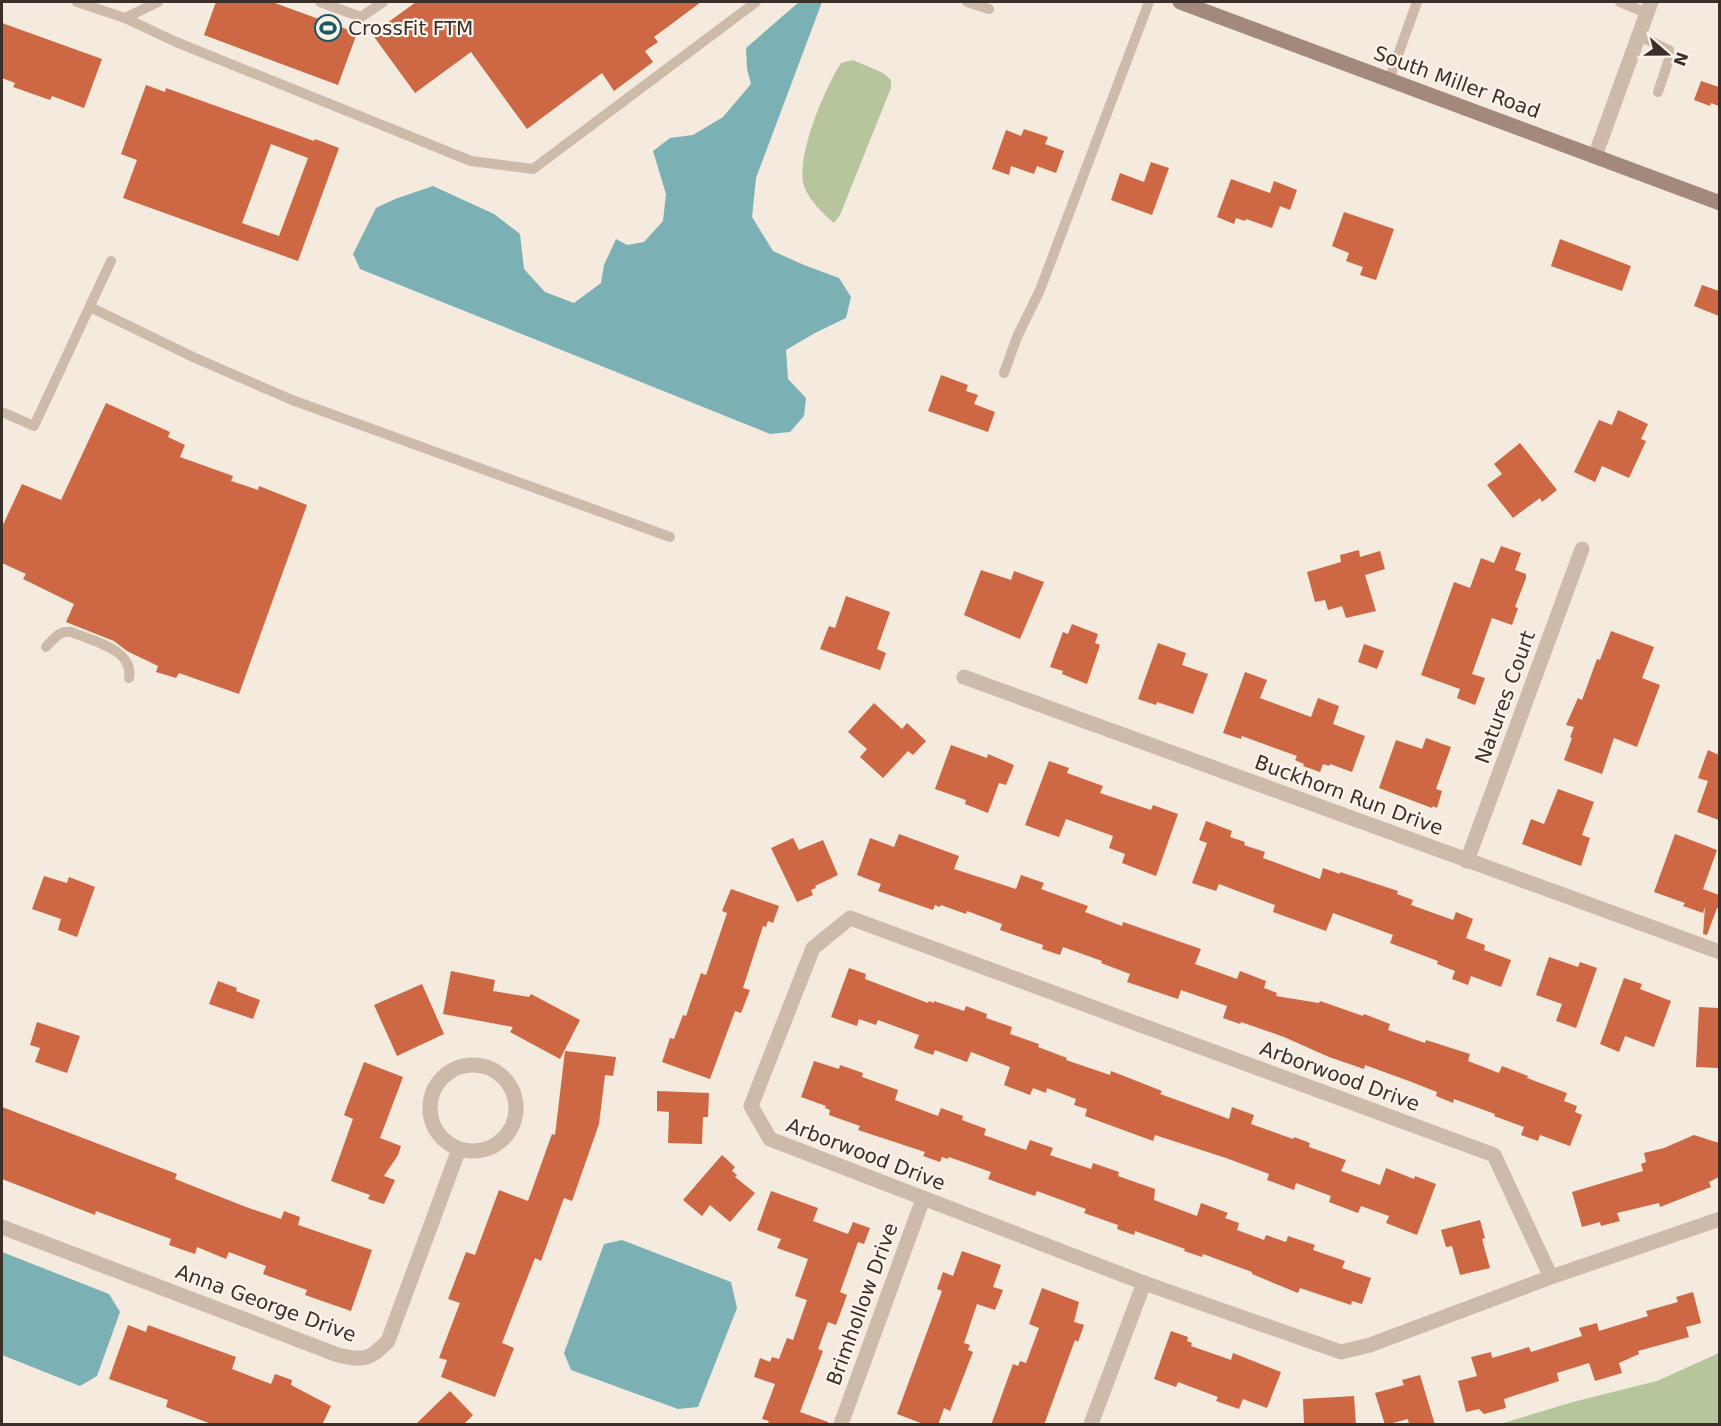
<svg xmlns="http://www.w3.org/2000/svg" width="1721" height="1426" font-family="'DejaVu Sans',sans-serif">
<rect width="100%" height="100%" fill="#f4eade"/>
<!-- green -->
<g fill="#b7c59d">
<path d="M853 60 883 73 891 80V88L840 215 834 223C823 214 809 200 804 186 795 157 825 88 841 63Z"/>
<path d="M1719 1353V1424H1500L1573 1402 1657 1381Z"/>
</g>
<!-- water -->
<g fill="#7bb1b4">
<path d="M799 2H822L756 178 752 217 773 251 804 265 839 278 851 297 846 318 815 333 786 350 788 379 806 398 804 416 790 432 770 434 360 269 353 254 376 208 395 199 433 186 494 214 520 234 524 269 545 292 574 303 601 283 604 265 616 239 627 245 644 242 663 221 666 194 653 151 670 138 693 135 723 117 751 84 747 69 746 48Z"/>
<path d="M622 1240 731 1282 737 1308 698 1407 678 1409 571 1370 564 1353 604 1244Z"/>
<path d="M2 1252 109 1294 120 1312 97 1376 80 1386 2 1355Z"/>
</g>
<!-- building -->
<g fill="#ce6743" fill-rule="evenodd">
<path d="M216 2H272L357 33 338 85 204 35Z"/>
<path d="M416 2H701L654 37 658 42 645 51 653 62 614 91 602 73 527 129 471 52 415 93 372 34Z"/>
<path d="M2 23 102 59 84 108 52 96 50 100 13 87 15 83 2 78Z"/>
<path d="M1701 81 1719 87V106L1711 103 1710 106 1694 100Z"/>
<path d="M146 85 165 92 166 88 314 141 315 139 339 148 298 261 123 198 137 160 121 154ZM271 144 308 158 279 236 242 223Z"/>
<path d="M1024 129 1048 137 1045 144 1064 151 1056 173 1037 166 1034 174 1011 166 1009 175 992 169 1006 130 1021 136Z"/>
<path d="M1151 162 1169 168 1152 215 1111 200 1120 173 1144 182Z"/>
<path d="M1231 179 1270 193 1274 181 1297 190 1290 210 1280 206 1272 228 1246 219 1245 221 1236 218 1234 224 1217 217Z"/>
<path d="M1344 212 1394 229 1376 280 1360 275 1363 267 1346 261 1349 253 1332 246Z"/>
<path d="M1560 239 1631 266 1622 291 1551 266Z"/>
<path d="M1702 285 1719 291V316L1694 306Z"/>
<path d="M941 375 968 385 966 391 978 395 974 404 995 412 988 432 928 411Z"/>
<path d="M106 403 170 432 168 437 185 445 180 457 233 476 231 481 258 490 259 486 307 505 239 694 179 673 176 678 156 672 158 666 127 651 114 641 66 622 74 604 23 579 26 574 2 563V527L22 484 61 500Z"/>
<path d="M1618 410 1648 424 1641 439 1646 441 1629 478 1602 466 1595 482 1574 472 1599 420 1612 425Z"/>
<path d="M1520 443 1557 490 1542 502 1540 498 1513 518 1487 485 1502 474 1494 464Z"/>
<path d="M1501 546 1521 553 1515 570 1526 574V578L1515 607 1518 608 1512 625 1492 618 1472 674 1485 678 1475 705 1457 698 1460 689 1421 675 1454 582 1470 588 1481 558 1494 563Z"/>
<path d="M1359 550 1360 557 1380 551 1385 569 1365 575 1376 611 1346 618 1342 606 1328 610 1325 600 1315 602 1307 572 1341 562 1340 555Z"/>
<path d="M981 570 1011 580 1014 571 1044 582 1020 639 964 615Z"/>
<path d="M846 596 890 612 877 649 886 653 880 670 820 649 829 626 835 628Z"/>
<path d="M1072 624 1098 634 1095 643 1100 645 1087 684 1062 674 1063 671 1050 667 1063 632 1068 634Z"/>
<path d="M1611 631 1654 647 1642 678 1660 685 1637 747 1614 738 1602 774 1564 760 1572 738 1570 737 1574 727 1566 725 1578 698 1582 700 1597 659 1600 660Z"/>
<path d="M1158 643 1186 653 1182 665 1208 674 1193 714 1157 702 1156 705 1138 699Z"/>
<path d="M1364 644 1384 651 1377 669 1358 662Z"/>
<path d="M1245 672 1267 680 1260 698 1311 717 1318 698 1339 706 1333 724 1365 736 1352 772 1330 764 1329 766 1323 764 1320 772 1303 766 1304 764 1295 760 1297 756 1242 736 1241 739 1223 733Z"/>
<path d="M874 703 902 729 907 723 926 741 913 755 908 751 883 778 860 757 867 749 848 732Z"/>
<path d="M1426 738 1451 747 1436 789 1442 791 1437 808 1433 806 1432 808 1379 788 1396 740 1422 749Z"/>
<path d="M951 745 987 758 988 754 1014 765 1006 785 999 783 988 813 965 804 966 800 935 789Z"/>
<path d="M1708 750 1719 755V820L1697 812 1708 781 1698 778Z"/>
<path d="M1049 761 1069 768 1067 773 1103 786 1100 793 1151 810 1153 805 1178 814 1156 876 1122 863 1125 854 1109 848 1113 836 1066 819 1059 837 1025 825Z"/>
<path d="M1558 789 1594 802 1582 835 1590 838 1581 866 1522 844 1531 819 1544 824Z"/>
<path d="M1206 821 1232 831 1230 837 1245 842 1244 845 1265 852 1263 858 1320 879 1323 868 1340 874V872L1398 891 1397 894 1413 900 1411 905 1453 920 1456 912 1473 919 1466 938 1485 945 1484 950 1511 960 1501 987 1471 976 1468 985 1452 979 1455 971 1437 964 1438 961 1390 943 1393 935 1333 913 1326 931 1273 912 1275 905 1219 884 1216 891 1192 883 1207 843 1199 840Z"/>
<path d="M899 834 959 856 954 869 1016 889 1021 875 1044 883 1041 889 1088 906 1085 912 1122 926 1123 922 1201 949 1195 964 1237 979 1240 971 1266 981 1264 988 1277 993 1276 996 1319 1003 1320 1001 1363 1016 1364 1014 1390 1024 1388 1030 1425 1043 1426 1040 1470 1054 1468 1061 1499 1073 1502 1066 1528 1076 1527 1078 1567 1093 1564 1101 1577 1106 1575 1112 1582 1115 1570 1146 1540 1135 1538 1141 1521 1135 1524 1127 1494 1116 1495 1114 1454 1099 1453 1103 1436 1096 1437 1092 1409 1081 1365 1065 1364 1069 1329 1057 1284 1037 1241 1022 1240 1024 1223 1018 1227 1006 1181 990 1178 999 1127 982 1130 974 1101 963 1102 961 1063 947 1060 955 1042 949 1043 945 1000 930 1002 924 967 911 966 914 941 905 940 907 935 905 933 910 878 891 881 884 857 875 870 838 894 847Z"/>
<path d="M1675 834 1717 850 1703 889 1719 895V908H1717L1707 935 1703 934 1705 907 1703 913 1683 906 1685 903 1654 892Z"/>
<path d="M793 838 799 850 823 840 838 875 815 886 816 888 811 890 813 895 797 902 771 848Z"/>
<path d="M44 876 67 883 69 877 95 887 77 937 58 930 61 919 32 909Z"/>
<path d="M731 889 779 906 773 923 768 921 766 927 763 926 743 988 750 990 741 1013 735 1011 710 1079 662 1062 670 1038 674 1039 683 1015 686 1016 701 973 706 975 727 913 722 911Z"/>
<path d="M1549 957 1578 967 1580 962 1597 968 1576 1028 1556 1021 1562 1004 1536 995Z"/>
<path d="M849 968 866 974 865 979 928 1003 929 1001 934 1003V1001L964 1011 966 1006 987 1014 986 1018 1012 1027 1010 1034 1039 1044 1038 1047 1067 1058 1066 1060 1110 1075 1111 1071 1129 1078 1162 1091 1160 1094 1202 1109 1229 1119 1232 1107 1254 1115 1251 1124 1293 1139 1294 1137 1310 1143 1309 1147 1346 1160 1341 1171 1380 1185 1386 1168 1414 1179 1415 1176 1436 1184 1417 1235 1386 1223 1389 1216 1361 1206 1358 1213 1329 1202 1331 1196 1296 1183 1294 1190 1267 1180 1269 1174 1226 1158 1155 1135 1153 1141 1085 1116 1087 1109 1074 1105 1076 1099 1047 1088 1046 1093 1033 1088 1030 1095 1004 1085 1010 1067 971 1052 967 1062 935 1050 933 1055 914 1048 919 1035 878 1020 876 1025 859 1019 857 1026 831 1017Z"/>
<path d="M451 971 495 980 493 991 529 997 531 994 580 1020 560 1059 510 1032 513 1027 443 1014Z"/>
<path d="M1624 978 1642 984 1640 989 1671 1001 1654 1047 1625 1036 1619 1052 1600 1044Z"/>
<path d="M218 981 237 988 236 991 260 1000 253 1019 209 1004Z"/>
<path d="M422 984 444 1034 397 1056 374 1005Z"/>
<path d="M1699 1007 1718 1008 1719 1068 1696 1067Z"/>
<path d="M37 1022 80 1036 67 1073 35 1062 40 1048 30 1045Z"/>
<path d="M565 1051 616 1057 613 1076 605 1075 599 1124 572 1201 564 1198 541 1261 535 1258 502 1343 514 1348 495 1397 441 1377 447 1360 439 1358 460 1303 448 1299 466 1252 475 1255 499 1190 528 1201 552 1134 555 1135Z"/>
<path d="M814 1061 839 1069 840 1065 863 1073 862 1077 898 1090 895 1100 938 1116 941 1108 963 1116 962 1120 986 1129 984 1135 1026 1150 1030 1140 1053 1148 1050 1155 1091 1169 1093 1163 1119 1172 1118 1176 1155 1189 1154 1200 1197 1216 1201 1203 1228 1213 1225 1218 1239 1223 1237 1230 1264 1240 1266 1235 1286 1242 1288 1236 1315 1245 1313 1250 1345 1261 1342 1268 1371 1278 1362 1304 1352 1301 1351 1305 1300 1288 1298 1293 1252 1274V1272L1203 1254 1202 1257 1184 1251 1185 1249 1135 1231 1134 1235 1117 1229 1118 1225 1084 1213 1086 1209 1037 1191 1035 1196 1018 1190 988 1179 991 1172 949 1157 948 1159 942 1157 940 1162 923 1156 925 1152 858 1130 860 1126 829 1115 830 1110 825 1108 826 1106 801 1097Z"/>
<path d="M364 1062 403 1077 380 1138 401 1146 398 1155 384 1176 395 1180 384 1204 368 1199 370 1195 331 1181 353 1119 344 1115Z"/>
<path d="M657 1091 709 1093 708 1117H703L702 1144 668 1143 669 1112 657 1111Z"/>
<path d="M2 1107 177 1174 175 1179 246 1207 281 1219 284 1211 300 1217 298 1225 372 1250 351 1311 305 1295 307 1290 263 1274 266 1266 229 1252 226 1259 197 1247 195 1254 169 1245 171 1239 96 1211 95 1215 2 1179Z"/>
<path d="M1694 1135 1719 1143V1177L1709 1182 1711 1187 1660 1207 1659 1203 1617 1213 1620 1221 1601 1226 1600 1222 1582 1227 1572 1192 1643 1171 1641 1164 1646 1162 1644 1153 1664 1148Z"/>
<path d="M722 1155 735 1167 732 1171 737 1175 735 1177 755 1193 730 1222 710 1205 702 1216 683 1200Z"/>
<path d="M771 1191 818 1208 813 1221 848 1234 853 1222 870 1228 864 1244 858 1242 840 1292 847 1295 836 1325 828 1322 818 1349 823 1351 800 1412 828 1422V1425H767L769 1421 762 1419 775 1384 754 1377 760 1358 770 1362 772 1357 779 1359 787 1338 793 1340 807 1300 795 1296 808 1259 777 1248 781 1239 757 1230Z"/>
<path d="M1480 1220 1485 1238 1482 1239 1490 1268 1460 1275 1452 1246 1446 1247 1441 1230Z"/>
<path d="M962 1251 1001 1265 993 1287 1003 1290 995 1310 977 1304 964 1343 970 1345 968 1350 973 1352 950 1411 944 1408 938 1425H926L897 1414 942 1291 937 1289 943 1272 953 1276Z"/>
<path d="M1042 1288 1079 1302 1074 1322 1084 1325 1078 1342 1075 1340 1044 1425H991L1013 1364 1018 1366 1020 1361 1026 1363 1039 1328 1029 1324Z"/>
<path d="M1693 1292 1701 1323 1686 1327 1689 1337 1638 1351 1639 1354 1619 1363 1622 1373 1595 1381 1589 1363 1557 1373 1559 1381 1504 1399 1506 1408 1484 1414 1479 1409 1466 1412 1458 1381 1477 1376 1471 1357 1491 1352 1492 1358 1529 1347 1531 1352 1582 1336 1579 1328 1597 1323 1599 1331 1648 1316 1646 1311 1678 1302 1676 1297Z"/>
<path d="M128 1325 146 1332 148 1325 236 1357 232 1369 271 1384 275 1374 292 1380 291 1385 331 1406 322 1425H214L166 1407 168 1400 109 1379Z"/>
<path d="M1171 1331 1188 1337 1187 1341 1192 1343 1191 1346 1231 1360 1233 1353 1281 1372 1267 1408 1243 1399 1239 1409 1216 1401 1218 1397 1178 1382 1176 1387 1154 1379Z"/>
<path d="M1420 1375 1435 1425H1409L1408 1419 1385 1425 1375 1393 1404 1385 1402 1380Z"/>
<path d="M450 1391 473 1415 463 1425H415Z"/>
<path d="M1354 1396 1356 1425H1304L1303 1399Z"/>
</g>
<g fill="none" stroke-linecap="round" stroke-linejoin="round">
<!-- lane -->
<g stroke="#cebaa9" stroke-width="10">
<path d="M77 2 125 18 176 42 471 161 533 169 756 2"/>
<path d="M320 2 361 17 383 2"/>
<path d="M967 2 989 9"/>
<path d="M1620 2 1647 13"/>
<path d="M125 18 158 2"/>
<path d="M1639 36 1669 50V59L1658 92"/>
<path d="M1389 80 1417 2"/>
<path d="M90 307 193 357 292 400 670 537"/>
<path d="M1004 373 1017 337 1040 290 1149 2"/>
<path d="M2 412 34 426 111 261"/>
<path d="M46 647C54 639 59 630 71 632 92 641 134 649 129 678"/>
</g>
<!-- street -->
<g stroke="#cebaa9" stroke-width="15">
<path d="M1595 156 1651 2"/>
<path d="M964 677 1720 952"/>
<path d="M1467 861 1582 549"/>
<circle cx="473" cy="1108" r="43"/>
<path d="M2 1227 338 1355C365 1361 369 1360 388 1341L459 1149"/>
<path d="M1551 1277 1494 1155 850 918 813 948 751 1106 770 1139 1144 1283 1341 1352 1370 1345 1551 1277 1720 1219"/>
<path d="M841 1424 923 1199"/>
<path d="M1091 1424 1144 1283"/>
</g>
<!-- secondary -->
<path stroke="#a2897a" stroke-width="15" d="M1180 2 1720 203"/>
</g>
<!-- icons -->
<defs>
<symbol id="stadium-ring" viewBox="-11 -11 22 22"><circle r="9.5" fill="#fbf4ec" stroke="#1b5a60" stroke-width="1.5"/><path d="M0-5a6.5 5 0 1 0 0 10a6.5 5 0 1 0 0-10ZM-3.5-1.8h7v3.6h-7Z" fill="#1b5a60"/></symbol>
</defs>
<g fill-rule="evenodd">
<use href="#stadium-ring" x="313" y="13" width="30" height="30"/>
</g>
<g text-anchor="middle" stroke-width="4.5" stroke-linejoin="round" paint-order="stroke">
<!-- poi labels -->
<g font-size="20" fill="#3b2f29" stroke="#fbf4ec" text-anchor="start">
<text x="348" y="35">CrossFit FTM</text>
</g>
<!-- street labels -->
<g font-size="20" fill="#3b2f29" stroke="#fbf4ec">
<text transform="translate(1457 82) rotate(20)" y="7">South Miller Road</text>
<text transform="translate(1505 697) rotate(-70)" y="7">Natures Court</text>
<text transform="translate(1349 795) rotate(20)" y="7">Buckhorn Run Drive</text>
<text transform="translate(1340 1076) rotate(20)" y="7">Arborwood Drive</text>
<text transform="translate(866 1154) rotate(21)" y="7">Arborwood Drive</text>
<text transform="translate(266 1303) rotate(20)" y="7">Anna George Drive</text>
<text transform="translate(862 1304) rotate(-70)" y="7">Brimhollow Drive</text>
</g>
</g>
<!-- border -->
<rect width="1721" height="1426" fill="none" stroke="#3b2f29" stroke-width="6"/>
<!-- north arrow -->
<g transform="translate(1667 54) rotate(110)" stroke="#fbf4ec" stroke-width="4.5" paint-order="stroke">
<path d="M0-4.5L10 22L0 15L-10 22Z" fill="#3b2f29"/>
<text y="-9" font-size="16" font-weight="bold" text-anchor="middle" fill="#3b2f29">N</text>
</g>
</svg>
